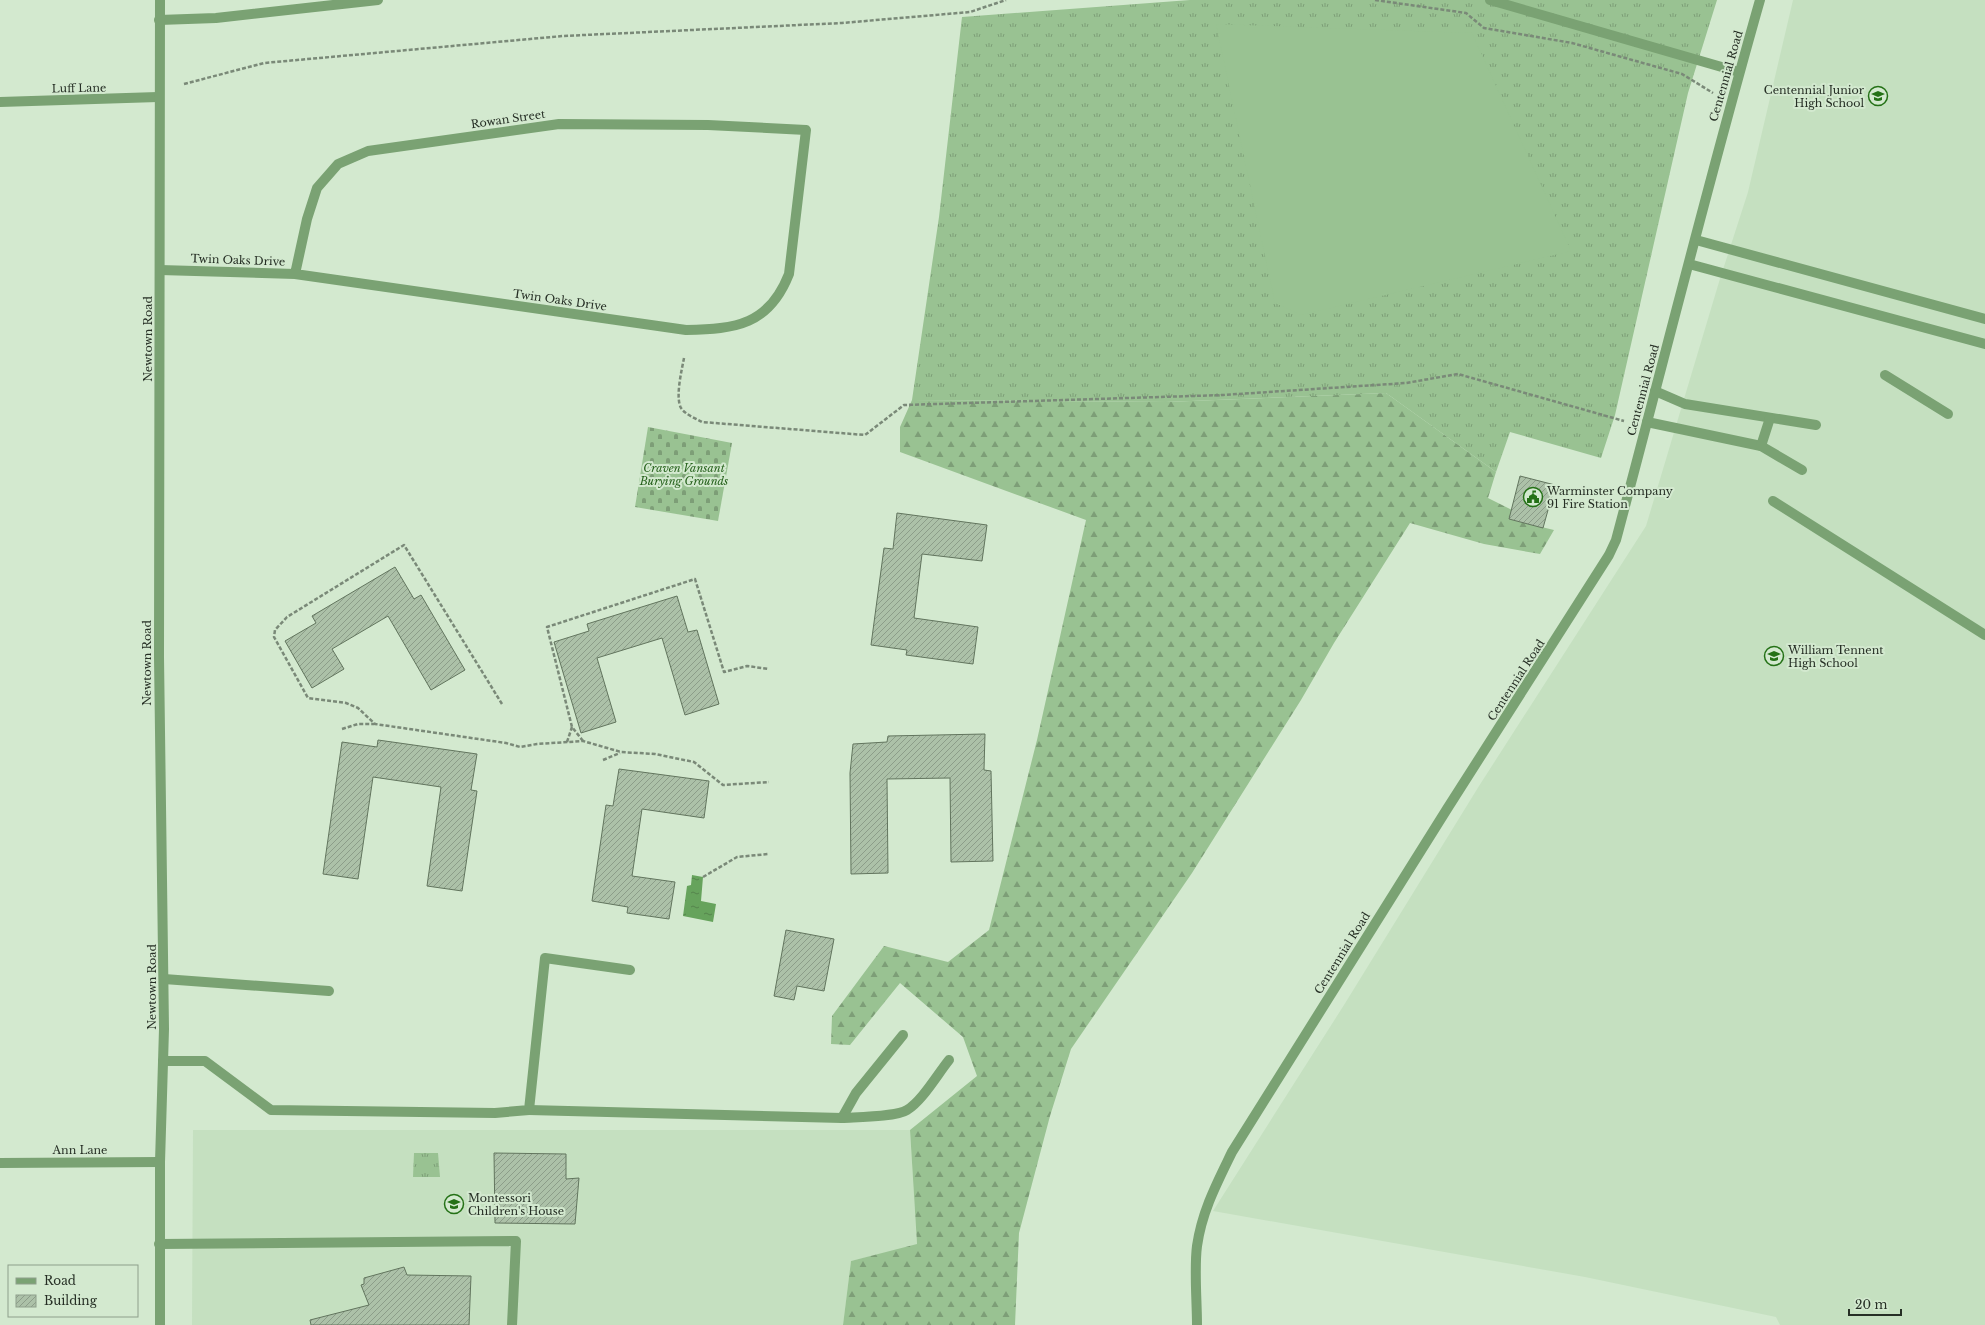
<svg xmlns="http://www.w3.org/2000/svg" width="1985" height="1325" font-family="'Libre Baskerville',serif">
<defs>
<pattern id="grass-tufts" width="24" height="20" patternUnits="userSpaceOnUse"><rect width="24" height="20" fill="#99c292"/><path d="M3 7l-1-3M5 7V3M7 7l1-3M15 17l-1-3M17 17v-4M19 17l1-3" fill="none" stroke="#7d9e77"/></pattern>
<pattern id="forest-firs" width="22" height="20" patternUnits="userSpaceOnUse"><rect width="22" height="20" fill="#99c292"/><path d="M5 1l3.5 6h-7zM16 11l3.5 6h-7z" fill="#7d9e77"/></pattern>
<pattern id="cemetery-stones" width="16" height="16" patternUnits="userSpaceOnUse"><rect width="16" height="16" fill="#99c292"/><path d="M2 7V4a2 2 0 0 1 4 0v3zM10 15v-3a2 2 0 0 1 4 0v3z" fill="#7d9e77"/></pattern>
<pattern id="water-ripples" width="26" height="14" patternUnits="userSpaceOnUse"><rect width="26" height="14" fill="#66a35c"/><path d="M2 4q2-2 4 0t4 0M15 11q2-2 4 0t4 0" fill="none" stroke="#54854c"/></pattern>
<pattern id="building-hatch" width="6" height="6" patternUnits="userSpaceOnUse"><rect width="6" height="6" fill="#acc1a8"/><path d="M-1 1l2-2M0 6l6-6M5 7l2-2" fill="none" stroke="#8c9d89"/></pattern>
</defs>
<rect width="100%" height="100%" fill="#d3e9cf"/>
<!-- built -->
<g fill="#c5e0c0">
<path d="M1793 0H1985V1325H1780L1776 1317 1585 1277 1213 1211 1344 1005 1479 786 1646 526 1719 282 1748 192Z"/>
<path d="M193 1130H910L917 1245 851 1261 843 1325H192Z"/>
</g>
<!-- grass -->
<g fill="url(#grass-tufts)">
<path d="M1190 0H1717L1688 93 1615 415 1601 458 1510 432 1496 472 1386 393 1166 402 912 400 939 217 962 17Z"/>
<path d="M414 1153H438L440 1177H413Z"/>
</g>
<!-- forest -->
<path fill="url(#forest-firs)" d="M1386 393 1496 472 1488 498 1512 510 1509 519 1554 530 1540 554 1484 544 1410 523 1334 643 1301 700 1192 873 1071 1049 1050 1116 1019 1233 1015 1325H843L851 1261 917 1244 910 1130 977 1076 963 1037 900 983 850 1045 831 1044 832 1016 884 946 948 962 989 930 1037 740 1086 520 900 452V427L912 400 1166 402Z"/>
<!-- cemetery -->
<path fill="url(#cemetery-stones)" d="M648 427 732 443 718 521 635 507Z"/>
<!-- pitch -->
<path fill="#99c292" d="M1216 24 1472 33 1571 251 1301 315 1275 303Z"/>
<!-- water -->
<path fill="url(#water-ripples)" d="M692 875 703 877 701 901 716 904 713 922 683 916 687 886 691 885Z"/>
<!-- building -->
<g fill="url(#building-hatch)" stroke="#62755e">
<path d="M1520 476 1555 485 1543 528 1509 519Z"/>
<path d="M897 513 987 525 982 561 922 554 914 618 978 627 973 664 906 655 907 650 871 645 884 548 893 549Z"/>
<path d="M395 567 414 599 421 595 465 670 431 690 388 616 332 649 344 669 312 688 285 641 316 623 312 616Z"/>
<path d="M677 596 688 632 697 630 719 704 685 715 662 638 597 658 616 722 581 733 554 642 589 631 587 624Z"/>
<path d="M985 734 984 770 991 771 993 861 951 862 950 778 887 779 888 873 851 874 850 773 853 744 887 742 888 736Z"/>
<path d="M378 740 477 754 471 790 477 791 462 891 427 886 441 787 373 777 358 879 323 874 342 742 377 747Z"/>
<path d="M619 769 709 781 704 818 642 809 632 876 675 882 669 919 627 913 628 907 592 901 606 805 613 806Z"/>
<path d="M786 930 834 939 824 991 797 986 794 1000 774 996Z"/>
<path d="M494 1153 566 1154V1179L579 1178 575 1224 495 1223Z"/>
<path d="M404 1267 407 1275 471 1276 469 1325H311L310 1320 369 1305 361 1285 364 1284V1278Z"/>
</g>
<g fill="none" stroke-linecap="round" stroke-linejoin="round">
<!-- path -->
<g stroke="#7a8978" stroke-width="2.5" stroke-dasharray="4 2" stroke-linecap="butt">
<path d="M1375 0 1466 13 1484 28 1572 43 1682 74 1713 93"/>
<path d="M184 84 264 63 563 36 842 23 970 12 1006 0"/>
<path d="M684 358C682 369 675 397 681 408 686 415 695 418 702 422L865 435 904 405 1223 395 1406 383 1458 374 1624 421"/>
<path d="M502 704 404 545 287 617 275 630 274 637 308 698 346 703 358 708 375 724 506 743 520 747 537 744 583 741 621 752 655 754 694 762 723 785 769 782"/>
<path d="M342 729 358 724H374"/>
<path d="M583 741 572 727 547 627 695 579 724 672 747 666 769 669"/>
<path d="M567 742 572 727"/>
<path d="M603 760 620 753"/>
<path d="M703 877 737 857 768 854"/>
</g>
<!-- service -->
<g stroke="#7aa273" stroke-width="10">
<path d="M1490 0 1739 72"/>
<path d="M159 20 216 18 378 0"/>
<path d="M1696 240 1985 319"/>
<path d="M1689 264 1985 344"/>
<path d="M1655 391 1685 404 1816 425"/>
<path d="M1647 422 1761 446 1802 470"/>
<path d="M1761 446 1770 418"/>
<path d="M164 979 329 991"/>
<path d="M163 1061H205L271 1110 495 1113 529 1110 545 958 630 970"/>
<path d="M529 1110 842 1118 856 1093 903 1035"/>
<path d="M842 1118C856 1117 896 1117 907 1110 922 1101 937 1075 949 1060"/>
<path d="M159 1244 516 1241 512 1325"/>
</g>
<!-- pedestrian -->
<g stroke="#7aa273" stroke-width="10">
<path d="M1885 375 1948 414"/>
<path d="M1773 501 1985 635"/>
</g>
<!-- minor -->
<g stroke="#7aa273" stroke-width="10">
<path d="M0 102 158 97"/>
<path d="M160 270 295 274 686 330C736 329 769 325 789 274L806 130 708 125 559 124 368 151 338 164 317 188 307 219 295 274"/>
<path d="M0 1163 160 1162"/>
<path d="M1197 1325C1197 1301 1194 1269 1197 1246 1202 1211 1217 1183 1232 1152L1447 809 1609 555 1616 540C1664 360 1709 179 1760 0"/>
</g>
<!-- tertiary -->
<path stroke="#7aa273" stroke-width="10" d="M160 1325V1162L164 1029 159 657 160 0"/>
</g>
<!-- icons -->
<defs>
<symbol id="school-ring" viewBox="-11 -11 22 22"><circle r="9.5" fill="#d3e9cf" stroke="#247116" stroke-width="1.5"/><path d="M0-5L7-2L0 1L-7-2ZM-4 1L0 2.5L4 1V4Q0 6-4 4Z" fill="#247116"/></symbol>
<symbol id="civic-ring" viewBox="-11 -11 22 22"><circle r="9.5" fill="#d3e9cf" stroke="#247116" stroke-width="1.5"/><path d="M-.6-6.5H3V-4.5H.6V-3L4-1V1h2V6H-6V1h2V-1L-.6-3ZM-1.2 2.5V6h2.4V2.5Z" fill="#247116"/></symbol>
</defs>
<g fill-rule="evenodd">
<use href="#school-ring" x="1867" y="85" width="22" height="22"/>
<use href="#civic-ring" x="1522" y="486" width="22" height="22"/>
<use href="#school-ring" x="1763" y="645" width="22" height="22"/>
<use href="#school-ring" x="443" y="1193" width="22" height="22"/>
</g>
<g text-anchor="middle" stroke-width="4" stroke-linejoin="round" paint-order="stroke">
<!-- street labels -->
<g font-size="11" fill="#262f25" stroke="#d3e9cf">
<text transform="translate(1726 76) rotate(-74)" y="4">Centennial Road</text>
<text transform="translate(79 88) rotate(-1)" y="4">Luff Lane</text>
<text transform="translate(508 119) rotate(-8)" y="4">Rowan Street</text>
<text transform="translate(238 260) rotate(2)" y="4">Twin Oaks Drive</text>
<text transform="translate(560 300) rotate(8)" y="4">Twin Oaks Drive</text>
<text transform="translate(148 339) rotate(-90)" y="4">Newtown Road</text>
<text transform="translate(1643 390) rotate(-75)" y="4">Centennial Road</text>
<text transform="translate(147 663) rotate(-90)" y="4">Newtown Road</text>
<text transform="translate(1516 680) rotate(-57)" y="4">Centennial Road</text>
<text transform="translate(1342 953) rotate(-58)" y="4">Centennial Road</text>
<text transform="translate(152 987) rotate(-90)" y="4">Newtown Road</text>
<text x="80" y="1154">Ann Lane</text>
</g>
<!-- poi labels -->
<g font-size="11" fill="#262f25" stroke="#d3e9cf" text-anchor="start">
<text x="1864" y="94" text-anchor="end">Centennial Junior<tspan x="1864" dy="13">High School</tspan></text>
<text x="1547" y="495">Warminster Company<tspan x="1547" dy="13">91 Fire Station</tspan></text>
<text x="1788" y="654">William Tennent<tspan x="1788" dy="13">High School</tspan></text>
<text x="468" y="1202">Montessori<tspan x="468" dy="13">Children's House</tspan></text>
</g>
<!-- park labels -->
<g font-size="11" font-style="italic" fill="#26611c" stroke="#d3e9cf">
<text x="684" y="472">Craven Vansant<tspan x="684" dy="13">Burying Grounds</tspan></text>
</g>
</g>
<!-- legend -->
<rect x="8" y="1265" width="130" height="52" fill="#d3e9cf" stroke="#8e9f8b"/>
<rect x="16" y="1278" width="20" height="6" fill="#7aa273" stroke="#8e9f8b"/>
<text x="44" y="1285" font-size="12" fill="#262f25">Road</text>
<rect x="16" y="1295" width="20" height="12" fill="url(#building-hatch)" stroke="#8e9f8b"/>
<text x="44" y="1305" font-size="12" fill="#262f25">Building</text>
<!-- scale -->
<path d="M1849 1309v6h52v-6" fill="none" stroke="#262f25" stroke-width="2"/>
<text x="1855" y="1309" font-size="12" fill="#262f25" stroke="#d3e9cf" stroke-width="3" paint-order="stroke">20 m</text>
</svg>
